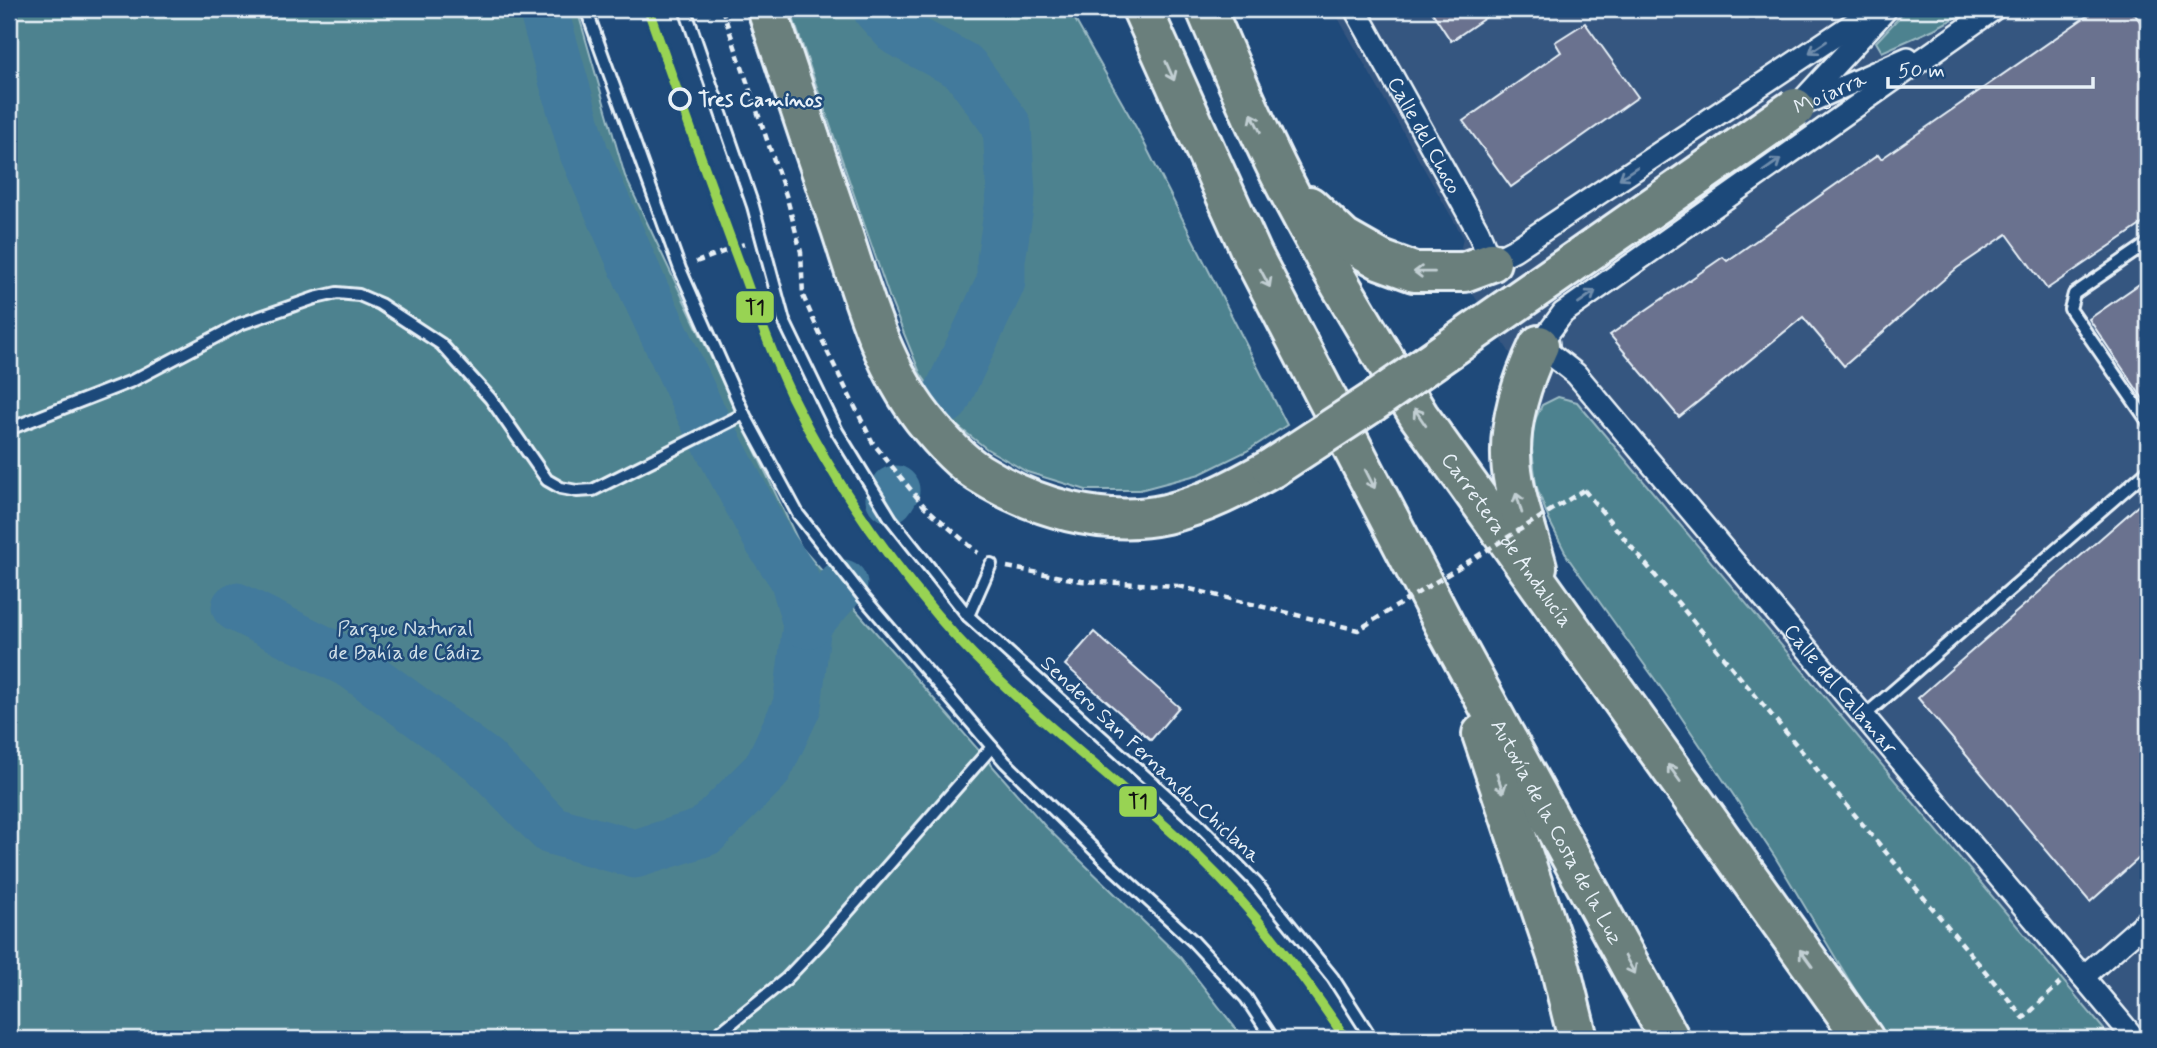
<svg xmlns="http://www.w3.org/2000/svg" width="2157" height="1048" font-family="Mynerve,sans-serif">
<rect width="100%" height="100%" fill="#1f4a7a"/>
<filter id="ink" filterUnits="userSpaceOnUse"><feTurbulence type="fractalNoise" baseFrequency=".0143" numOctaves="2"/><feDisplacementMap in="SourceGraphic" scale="14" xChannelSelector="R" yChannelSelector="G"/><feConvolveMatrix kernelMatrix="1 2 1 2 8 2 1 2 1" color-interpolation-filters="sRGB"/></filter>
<g filter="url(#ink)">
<!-- built -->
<path fill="#365680" d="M1333 9H2148V1039H2112L1577 402 1558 397 1542 405 1449 255 1461 248 1463 237Z"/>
<!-- green -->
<g fill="#4e828f" stroke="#9bbac4" stroke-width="2">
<path d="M9 9H577L625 176 801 547 1045 826 1180 957 1244 1039H9Z"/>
<path d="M790 9H1069L1137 129 1287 425 1247 451 1200 474 1140 490H1086L1027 472 987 449 956 425 920 373 891 302Z"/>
<path d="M1907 9H1972L1934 29 1882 52 1876 42Z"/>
<path d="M1558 397 1577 402 2112 1039H1889L1858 995 1775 857 1669 699 1568 558 1549 520 1536 485 1532 449 1534 422 1542 405Z"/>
</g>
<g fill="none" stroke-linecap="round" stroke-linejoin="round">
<!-- river -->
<g stroke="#427a9c" stroke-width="49">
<path d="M877 9 898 32 964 67 1007 126 1011 194 1001 260V282L945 400"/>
<path d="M890 498 895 490"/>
<path d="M236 607 353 665 483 760 551 830 635 854 705 832 767 770 797 706 807 624 794 578 769 541 701 413 644 290 584 153 543 9"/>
<path d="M807 624 843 584"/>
</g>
</g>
<!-- building -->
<g fill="#6b728f" stroke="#e8f1f8" stroke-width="2">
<path d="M1430 9H1498L1451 41Z"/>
<path d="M2097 9H2131L2148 33V220L2047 289 2007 234 1957 268 1844 366 1803 317 1679 417 1610 335 1723 257 1727 261 1878 155 1881 159Z"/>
<path d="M1585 23 1638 97 1511 187 1463 121 1561 52 1555 42Z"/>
<path d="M2148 278V406L2089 319Z"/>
<path d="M2148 497V850L2090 902 1918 698Z"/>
<path d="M1094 632 1179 707 1151 740 1065 665Z"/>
</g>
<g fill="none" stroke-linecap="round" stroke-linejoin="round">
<defs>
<g id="lane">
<path d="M586 9 680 269 744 414 798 514 864 598 1005 762 1112 867 1193 941 1246 998 1273 1039"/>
<path d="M685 9 753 206 784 321 837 431 891 519 968 616 1198 824 1256 883 1333 978 1372 1039"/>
<path d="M2148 243 2074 294 2070 309 2148 422"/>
<path d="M9 429 132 381 240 324 315 298 337 293 359 295 380 304 441 344 490 398 547 480 561 488 577 491 593 490 744 414"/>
<path d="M968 616 991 564"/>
<path d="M1863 717 2148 470"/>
<path d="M712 1039 786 979 822 941 992 747"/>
</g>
<g id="street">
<path id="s1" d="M1355 9 1478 231 1491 262 1514 250 1875 9"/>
<path id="s2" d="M1994 9 1563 313 1539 345 1576 374 2135 1039"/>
<path d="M1801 102 1884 12"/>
<path id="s3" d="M1795 108 1908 58"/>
<path d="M2083 977 2148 920"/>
</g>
<g id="highway">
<path d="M767 9C791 82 816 156 841 229 862 293 881 364 923 418 939 438 958 460 979 473 1033 507 1103 528 1166 514 1205 505 1238 487 1272 468"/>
<path id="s4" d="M1142 9 1253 256 1445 626 1670 1039"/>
<path id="s5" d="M1206 9C1231 68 1256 127 1285 184 1326 264 1373 340 1419 416L1864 1039"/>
<path d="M1309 206 1344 239 1381 260 1414 272H1464L1491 262"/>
<path d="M1537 567C1530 539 1519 511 1514 483 1504 435 1519 387 1539 345"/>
<path d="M1482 734 1559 962 1578 1039"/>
</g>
</defs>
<!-- lane casing -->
<use href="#lane" stroke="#e8f1f8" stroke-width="16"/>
<!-- street casing -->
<use href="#street" stroke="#e8f1f8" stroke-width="26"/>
<!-- highway casing -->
<use href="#highway" stroke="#e8f1f8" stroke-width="44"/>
<!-- path -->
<g stroke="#e8f1f8" stroke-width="4.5" stroke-dasharray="7 5" stroke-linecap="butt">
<path d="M722 9 787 198 801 252 803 296 828 353 873 443 924 506 978 553"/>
<path d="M696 262 744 244"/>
<path d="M1584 490 2024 1018 2060 983"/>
<path d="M1007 567 1082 581 1178 586"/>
</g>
<!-- lane -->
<use href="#lane" stroke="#1f4a7a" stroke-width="10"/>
<!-- street -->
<use href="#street" stroke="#1f4a7a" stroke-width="21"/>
<!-- highway -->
<use href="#highway" stroke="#6a7f7c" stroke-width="38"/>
<defs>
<path id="highway-bridge" d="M1272 468 1373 402 1795 108"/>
</defs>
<!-- highway-bridge casing -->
<use href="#highway-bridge" stroke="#e8f1f8" stroke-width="44" stroke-linecap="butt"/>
<!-- path-bridge -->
<path stroke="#e8f1f8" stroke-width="4.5" stroke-dasharray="7 5" stroke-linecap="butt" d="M1178 586 1358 630 1584 490"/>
<!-- highway-bridge -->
<use href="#highway-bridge" stroke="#6a7f7c" stroke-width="38"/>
<defs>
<path id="rail-1" d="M648 9C679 97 710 185 743 273 758 315 773 357 792 397 830 475 880 548 936 614 1013 705 1112 774 1198 856 1255 911 1302 974 1346 1039"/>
</defs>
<!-- rail-1 casing -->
<use href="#rail-1" stroke="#1f4a7a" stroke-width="16"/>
<!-- rail-1 -->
<use href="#rail-1" stroke="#98d353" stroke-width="10"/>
</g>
<!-- one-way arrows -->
<defs><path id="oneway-shaft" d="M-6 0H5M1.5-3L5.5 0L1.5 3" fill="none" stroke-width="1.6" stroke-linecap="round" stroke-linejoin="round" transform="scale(1.75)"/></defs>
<g stroke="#6f8dac">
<use href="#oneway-shaft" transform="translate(1818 47) rotate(146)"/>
<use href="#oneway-shaft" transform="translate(1772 165) rotate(-35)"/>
<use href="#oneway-shaft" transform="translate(1628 173) rotate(146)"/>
<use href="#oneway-shaft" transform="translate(1587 297) rotate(-35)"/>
</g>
<g stroke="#c2cfd3">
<use href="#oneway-shaft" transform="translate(1170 71) rotate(66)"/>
<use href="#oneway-shaft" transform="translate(1256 123) rotate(-116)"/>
<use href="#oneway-shaft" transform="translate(1424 272) rotate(-179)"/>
<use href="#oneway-shaft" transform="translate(1265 278) rotate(62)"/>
<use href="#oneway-shaft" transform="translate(1420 417) rotate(-124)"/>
<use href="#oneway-shaft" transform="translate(1370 479) rotate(63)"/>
<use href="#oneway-shaft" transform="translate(1519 503) rotate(-106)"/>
<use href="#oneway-shaft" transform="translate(1674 773) rotate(-126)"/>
<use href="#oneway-shaft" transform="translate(1500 783) rotate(71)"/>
<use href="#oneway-shaft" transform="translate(1806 958) rotate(-126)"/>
<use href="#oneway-shaft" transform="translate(1630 965) rotate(61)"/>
</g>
</g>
<!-- markers -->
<circle fill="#1f4a7a" stroke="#e8f1f8" stroke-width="3.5" cx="680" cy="99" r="10"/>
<g text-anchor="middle" stroke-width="5" stroke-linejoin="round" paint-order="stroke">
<!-- street labels -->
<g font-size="21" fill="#e8f1f8" stroke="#1f4a7a">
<text dy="7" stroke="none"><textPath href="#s3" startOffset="38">Mojarra</textPath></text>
<text dy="7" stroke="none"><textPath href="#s1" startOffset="144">Calle del Choco</textPath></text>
<text dy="7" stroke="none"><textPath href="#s5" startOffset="612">Carretera de Andalucía</textPath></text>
<text dy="7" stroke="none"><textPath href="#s2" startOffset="1026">Calle del Calamar</textPath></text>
<text transform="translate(1151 759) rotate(43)" y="7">Sendero San Fernando-Chiclana</text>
<text dy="7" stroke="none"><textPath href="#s4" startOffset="922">Autovía de la Costa de la Luz</textPath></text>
</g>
<!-- stop labels -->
<g font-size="21" font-weight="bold" fill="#e8f1f8" stroke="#1f4a7a" text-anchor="start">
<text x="698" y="106">Tres Caminos</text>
</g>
<!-- park labels -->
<g font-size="21" fill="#d1e0e8" stroke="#1f4a7a">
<text x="405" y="635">Parque Natural<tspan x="405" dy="24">de Bahía de Cádiz</tspan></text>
</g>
</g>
<g stroke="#1f4a7a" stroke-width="2.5">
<rect x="735" y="290" width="40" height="34" rx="7" fill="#98d353"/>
<rect x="1118" y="785" width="40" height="33" rx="7" fill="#98d353"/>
</g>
<g font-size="19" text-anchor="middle" font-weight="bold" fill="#111">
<text x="755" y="314">T1</text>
<text x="1138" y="808">T1</text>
</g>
<!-- margin -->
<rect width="2157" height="1048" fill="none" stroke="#1f4a7a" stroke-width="35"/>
<rect x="18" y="18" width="2122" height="1013" fill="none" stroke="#e8f1f8" stroke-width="2.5" filter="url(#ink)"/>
<!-- scale -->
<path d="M1888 77v10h205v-10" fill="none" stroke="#e8f1f8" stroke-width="3.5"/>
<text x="1898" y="77" font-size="21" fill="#e8f1f8" stroke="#1f4a7a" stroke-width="5" paint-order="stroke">50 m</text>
</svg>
